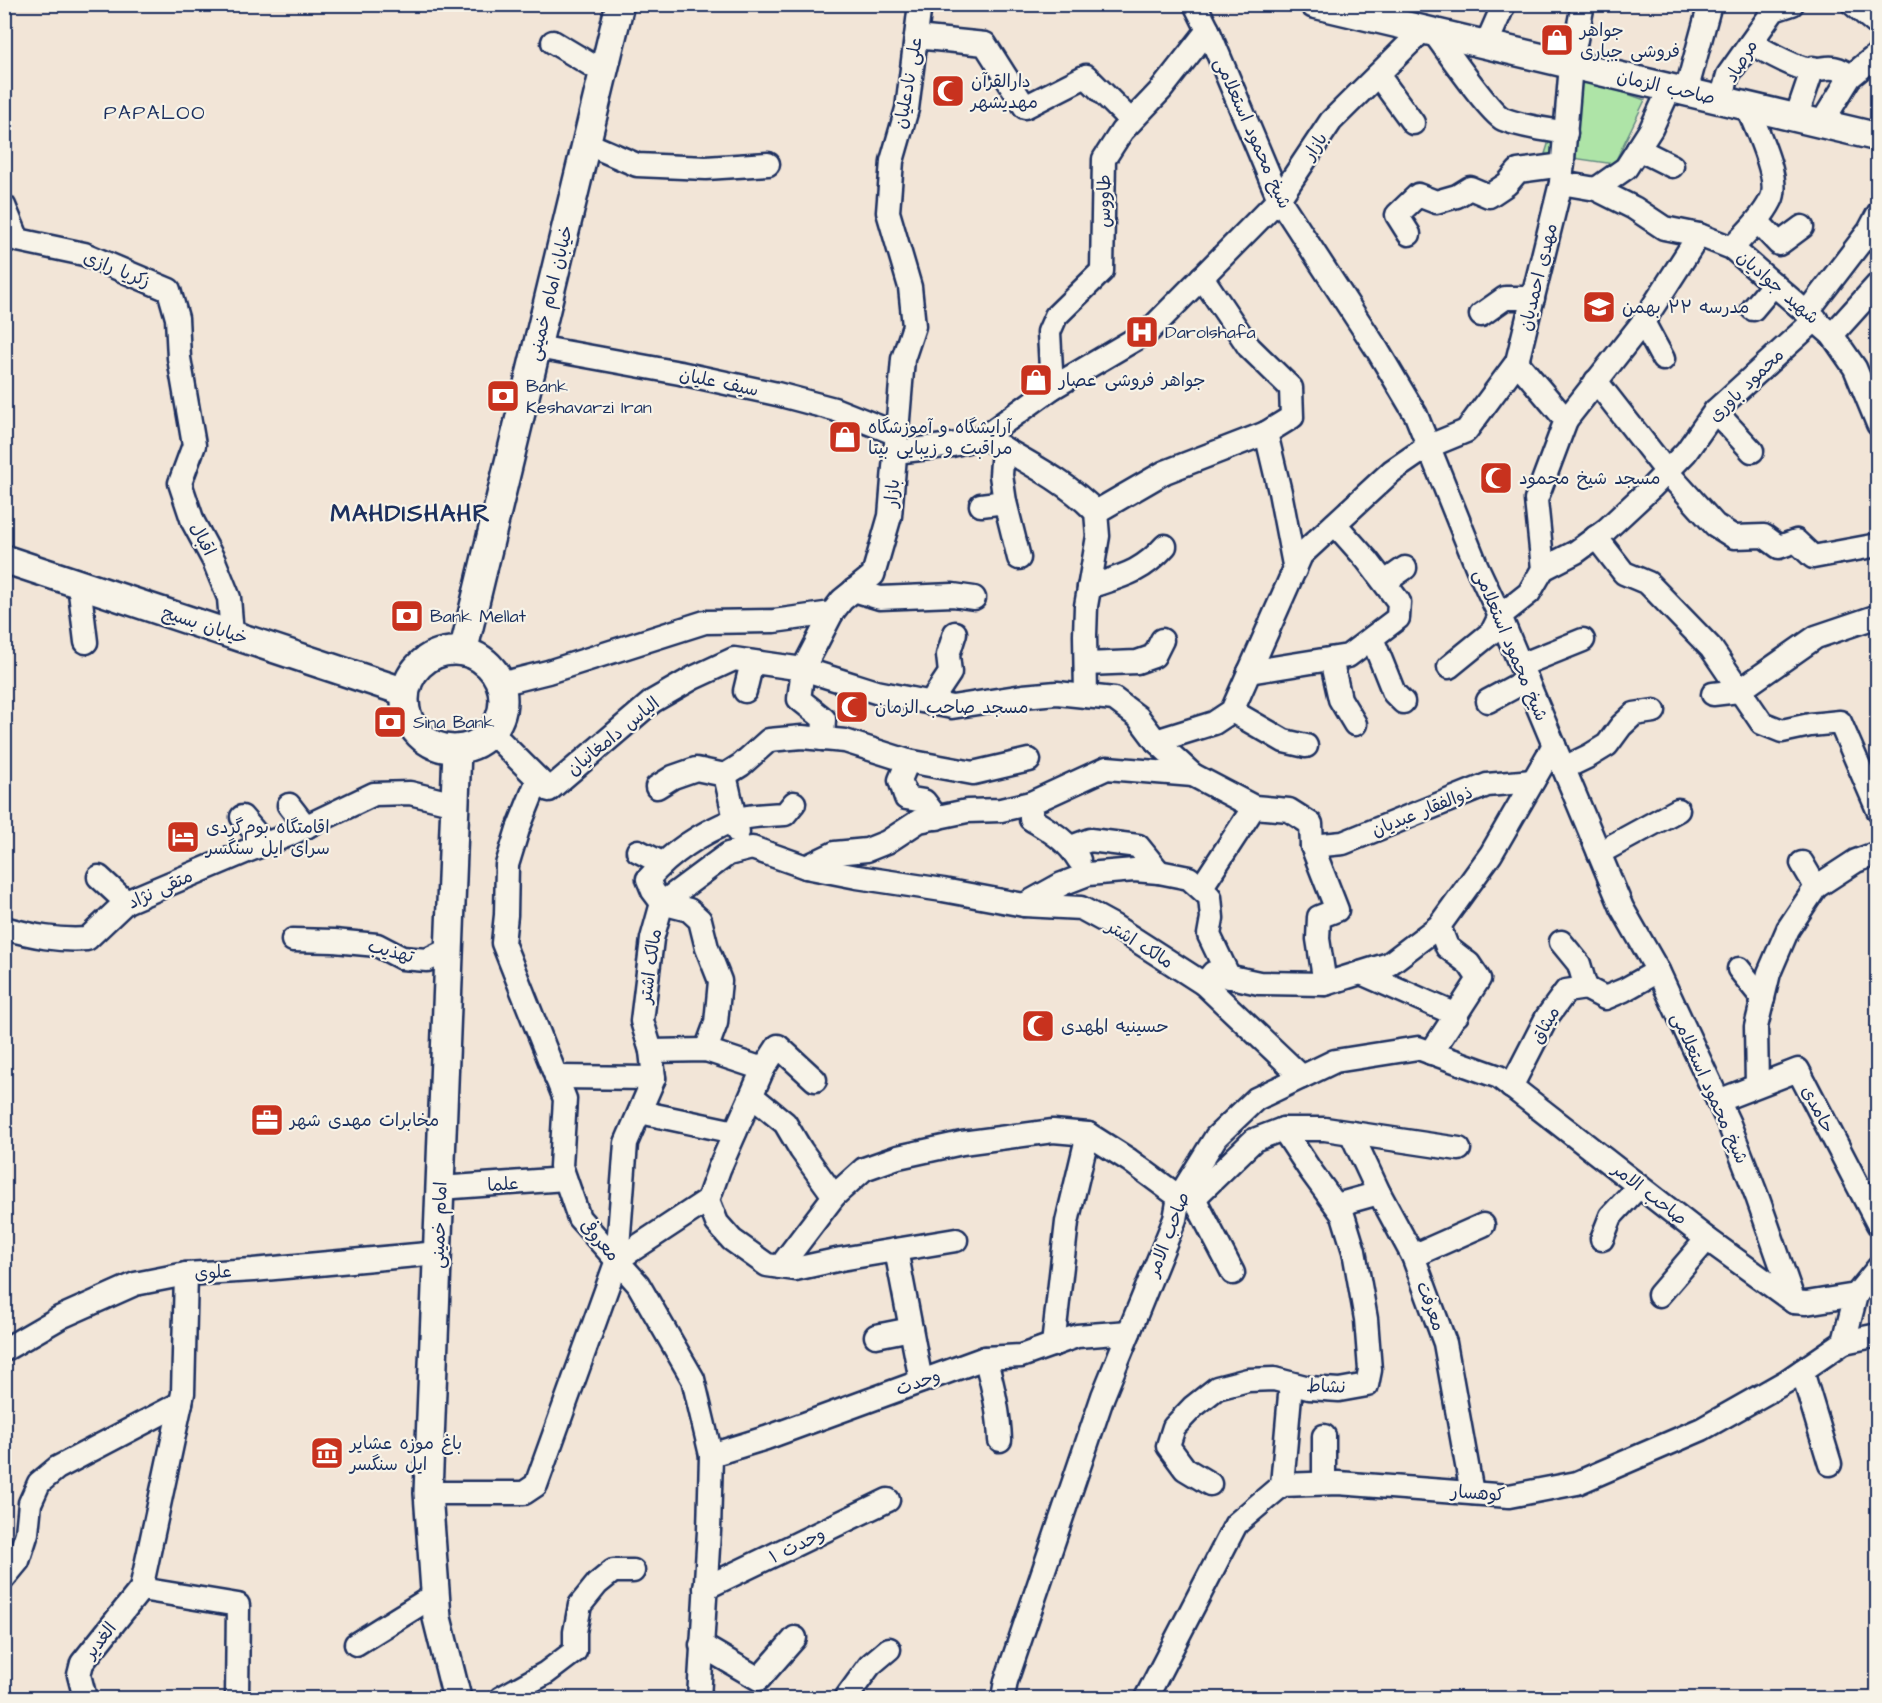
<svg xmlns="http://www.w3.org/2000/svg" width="1882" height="1703" font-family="'Architects Daughter','Playpen Sans Arabic',sans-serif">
<rect width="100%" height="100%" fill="#f2e5d7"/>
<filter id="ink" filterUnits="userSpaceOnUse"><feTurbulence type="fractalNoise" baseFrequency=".0167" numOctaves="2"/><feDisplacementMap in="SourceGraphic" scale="12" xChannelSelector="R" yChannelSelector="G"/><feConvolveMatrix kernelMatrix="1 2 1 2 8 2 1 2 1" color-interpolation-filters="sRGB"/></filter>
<g filter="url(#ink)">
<!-- green -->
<path fill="#aee4a7" stroke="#648a82" stroke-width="1.5" d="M1570 74 1645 100 1614 164 1545 154Z"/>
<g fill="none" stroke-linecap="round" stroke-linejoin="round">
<defs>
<g id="minor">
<path d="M1195 4 1208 30 1279 199 1378 351 1416 415 1477 567 1500 616 1622 908 1658 971 1729 1124 1758 1199 1794 1302"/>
<path d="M1853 4 1878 25"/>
<path d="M1434 33C1445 48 1490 113 1503 119 1522 127 1546 129 1566 133"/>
<path d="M916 37 985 44 1025 107 1086 76 1131 121"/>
<path d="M553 42 603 72"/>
<path d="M1751 43C1767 52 1784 62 1802 68 1820 74 1832 59 1850 77"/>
<path d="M1486 45 1504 4"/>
<path d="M1378 75 1413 123"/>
<path d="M1686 92 1710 4"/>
<path d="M1721 100 1728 75 1774 10 1792 4"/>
<path d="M1796 118 1813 68"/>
<path d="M1821 124 1850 77 1878 54"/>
<path d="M586 143 637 165 706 168 768 164"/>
<path d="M1638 149 1672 166"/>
<path d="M1561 183 1596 189 1634 208 1664 228 1699 235 1732 248 1832 335 1855 368 1878 424"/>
<path d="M1596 189 1626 168 1651 129 1670 88"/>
<path d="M4 206 18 240 84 254 169 290 177 318 179 358 194 445 180 483 193 522 214 561 229 598 232 634"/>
<path d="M1757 221 1779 244 1802 227"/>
<path d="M1409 234 1397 215 1418 195 1436 202 1457 196 1470 188 1489 196 1507 184 1518 171 1563 165"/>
<path d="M1732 248C1746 233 1762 218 1771 200 1782 180 1755 127 1747 106"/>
<path d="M1753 309 1774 284"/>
<path d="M1807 312 1869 231 1878 214"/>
<path d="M1481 315 1505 298H1533"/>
<path d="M1643 322 1663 359"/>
<path d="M1832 335 1878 284"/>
<path d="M537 347 680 373 777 394 834 409 897 434"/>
<path d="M1517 362 1566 420 1643 322 1699 235"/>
<path d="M1596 381 1667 472 1715 525 1734 537 1764 536 1779 547 1796 541 1813 557 1878 545"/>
<path d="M1052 388 1049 332 1056 316 1102 271 1104 159 1122 131 1161 90 1208 30"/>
<path d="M1715 411 1752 451"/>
<path d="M1266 433 1280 492 1295 570"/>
<path d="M984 437C1022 460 1065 480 1096 512L1098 536 1086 606 1085 635 1086 696"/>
<path d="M1003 448 1001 475 1005 502 1019 558"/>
<path d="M896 452 952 445 984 437 1052 388 1149 331 1279 199 1331 121 1423 30"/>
<path d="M981 505 1005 502"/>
<path d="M1096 512 1165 472 1266 433 1292 417 1291 388 1249 347 1202 277"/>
<path d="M1596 537 1624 573 1648 583 1711 648 1762 723 1782 731 1810 725 1840 722 1878 810"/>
<path d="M1543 569 1576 552 1606 530 1651 488 1686 452 1715 411 1816 319"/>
<path d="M1385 582 1405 568"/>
<path d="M79 584 86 642"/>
<path d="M1089 587C1122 576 1141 573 1165 546"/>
<path d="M854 590 880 598 953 595 974 598"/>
<path d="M1372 638 1394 693 1403 702"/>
<path d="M1331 659 1340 699 1355 724"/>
<path d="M1086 664 1137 662 1154 656 1162 640"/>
<path d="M1521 665 1583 640"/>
<path d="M1449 667 1492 632 1500 616 1529 593 1543 569 1536 500 1566 420"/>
<path d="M1249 672 1348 656 1398 618 1399 602 1367 560 1335 524"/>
<path d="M500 684 548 672 705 622 774 621 832 613 842 600 873 575 890 516 903 359 914 326 910 287 888 212 892 161 907 109 920 4"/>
<path d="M745 691 752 662"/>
<path d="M1713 694 1739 691 1816 637 1878 616"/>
<path d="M1488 701 1527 680"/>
<path d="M930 703 950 673 948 655 955 633"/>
<path d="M1232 711 1284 741 1306 746"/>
<path d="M491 732 549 790 653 701 693 678 734 659 803 669 876 692 952 707 1023 696 1057 693 1114 699 1138 717 1156 741 1193 775 1254 807 1289 810 1311 824 1312 846 1337 910 1319 917 1318 939 1325 984"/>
<path d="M823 739 824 719 799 699 803 669 832 613"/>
<path d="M1156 741 1214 723 1232 711 1301 555 1392 471 1427 447 1466 431 1517 362 1561 183 1571 65 1583 4"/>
<path d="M908 761 900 780 906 798 924 801 937 818"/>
<path d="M1564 768 1589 756 1607 745 1621 726 1634 714 1654 711"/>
<path d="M725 775 738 832"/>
<path d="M538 779 518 829 507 865 506 915 503 943 565 1099 561 1166 579 1218 638 1284 693 1379 711 1455 709 1531 699 1698"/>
<path d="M657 787 673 777 696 769 725 775 741 765 769 740 802 737 845 741 908 761 973 773 1029 760"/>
<path d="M1031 803V819C1050 831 1067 840 1079 860"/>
<path d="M289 805 306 827"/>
<path d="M242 817 265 844"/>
<path d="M1312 846 1343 843 1487 785 1533 781"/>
<path d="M1071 847 1090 840 1138 846 1159 872"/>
<path d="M638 851 662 863"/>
<path d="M1599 853 1678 810"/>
<path d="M1802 863 1816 887"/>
<path d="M806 867 835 853 867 850 887 842 919 821 967 811 1001 810 1031 803 1107 768 1193 775"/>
<path d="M99 877 126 902"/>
<path d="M1201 888 1254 807"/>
<path d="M1024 905 1062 884 1088 874 1134 870 1159 872 1189 878 1210 897 1212 918 1209 935 1229 977"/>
<path d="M4 928C33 936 58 941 87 939L126 902 247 851 286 836 374 794 410 793 455 804"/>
<path d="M293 940 334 941 377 945 402 958 427 960 450 949"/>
<path d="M1561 942 1579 964 1586 988"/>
<path d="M1739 969 1763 999"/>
<path d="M1361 973 1457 1015"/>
<path d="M706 1050 716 1023 720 981 707 948 700 920 689 910 662 903 653 891 648 879C671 853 701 833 734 820 749 815 769 815 785 814L794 803"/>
<path d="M651 1051 706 1050 763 1069"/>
<path d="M1431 1053 1479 979 1469 964 1447 947 1439 926"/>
<path d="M556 1077 654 1078"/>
<path d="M1302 1077 1204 984 1213 973 1259 983 1325 984 1389 964 1439 926 1491 854 1554 745"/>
<path d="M815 1080 778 1046 763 1069 719 1169 708 1200 717 1223 732 1240 767 1265 795 1269 841 1259 956 1240"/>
<path d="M1757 1085 1756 1027 1769 973 1788 929 1816 887 1856 861 1878 853"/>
<path d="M1511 1087 1547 1017 1566 991 1586 988 1605 998 1624 990 1658 971"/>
<path d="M752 1096 785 1123 801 1150 834 1196"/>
<path d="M1718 1101 1798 1070 1878 1224"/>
<path d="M640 1112 735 1132"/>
<path d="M1351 1133 1379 1193 1413 1256 1445 1343 1472 1493"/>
<path d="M440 1188 565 1179"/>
<path d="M1194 1198 1233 1273"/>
<path d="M1336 1205 1379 1193"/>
<path d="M1602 1239 1611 1216 1639 1186"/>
<path d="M896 1250 921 1381"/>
<path d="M1413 1256 1483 1225"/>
<path d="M617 1260 708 1200"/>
<path d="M780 1267 834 1196 864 1169 898 1157 962 1143 1053 1131 1088 1134 1129 1160 1179 1197 1194 1198 1254 1140 1283 1129H1325L1459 1149"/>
<path d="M1659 1295 1707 1239"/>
<path d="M876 1336 911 1329"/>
<path d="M1844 1342 1878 1335"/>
<path d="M1053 1345 1067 1222 1088 1134"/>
<path d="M4 1350 61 1317 135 1284 186 1274 253 1270 438 1253"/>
<path d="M985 1358C993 1385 999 1412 1000 1440"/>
<path d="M1802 1371 1830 1464"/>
<path d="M1324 1436V1483"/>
<path d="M711 1455 766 1438 985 1358 1021 1356 1077 1336 1129 1332"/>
<path d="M1210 1484 1185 1469 1168 1446 1174 1427 1193 1407 1217 1388 1248 1380 1274 1379 1309 1388 1339 1390 1367 1385 1370 1370 1366 1319 1354 1251 1343 1215 1310 1170 1283 1129"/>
<path d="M1282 1485 1291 1384"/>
<path d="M428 1493H524L536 1485 617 1260 626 1143 654 1078 651 1051 642 1021 652 939 662 903 705 871 728 854 752 848 806 867 857 877 943 890 1024 905 1081 908 1114 926 1204 984"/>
<path d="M4 1578 18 1561 27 1533 30 1503 39 1483 57 1468 181 1403"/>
<path d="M705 1588 888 1500"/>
<path d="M141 1589 238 1605 237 1698"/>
<path d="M356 1644 435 1595"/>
<path d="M701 1645 759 1679 795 1638"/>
<path d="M85 1698 79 1675 82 1663 141 1589 183 1393 186 1274"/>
<path d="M501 1698 546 1673 575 1651V1632L580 1605 597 1584 613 1571H633"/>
<path d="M846 1698 870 1665 889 1649"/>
<path d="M1003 1698 1006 1681 1103 1396 1175 1219 1179 1197 1216 1137 1256 1099 1335 1061 1418 1048 1499 1077 1707 1239 1794 1302 1806 1303 1856 1295 1878 1268"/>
<path d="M1146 1698 1236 1524 1282 1485 1338 1483 1509 1496 1577 1483 1702 1429 1787 1381 1844 1342 1856 1295"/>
</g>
<g id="tertiary">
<path d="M1314 4 1878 137"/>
<path d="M4 559 405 692"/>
<circle cx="454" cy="700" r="49"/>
<path d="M463 652 620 4"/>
<path d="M457 1698 437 1618 428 1493 457 750"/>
</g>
</defs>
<!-- minor casing -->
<use href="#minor" stroke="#1b2f5e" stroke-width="27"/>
<!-- tertiary casing -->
<use href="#tertiary" stroke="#1b2f5e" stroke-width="32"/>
<!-- minor -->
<use href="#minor" stroke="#f7f3e8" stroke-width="22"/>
<!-- tertiary -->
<use href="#tertiary" stroke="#f7f3e8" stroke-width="27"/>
</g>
</g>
<!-- icons -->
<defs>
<symbol id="shop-square" viewBox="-11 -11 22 22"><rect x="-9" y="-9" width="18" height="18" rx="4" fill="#c8321e" stroke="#f7f3e8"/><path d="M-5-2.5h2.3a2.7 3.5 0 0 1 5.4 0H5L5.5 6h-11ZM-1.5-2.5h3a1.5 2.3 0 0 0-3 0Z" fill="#fff"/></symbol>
<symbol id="mosque-square" viewBox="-11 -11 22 22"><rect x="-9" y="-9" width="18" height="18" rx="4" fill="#c8321e" stroke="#f7f3e8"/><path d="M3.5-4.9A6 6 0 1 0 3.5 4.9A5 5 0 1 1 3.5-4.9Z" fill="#fff"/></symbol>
<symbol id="school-square" viewBox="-11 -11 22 22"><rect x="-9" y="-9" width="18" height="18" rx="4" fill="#c8321e" stroke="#f7f3e8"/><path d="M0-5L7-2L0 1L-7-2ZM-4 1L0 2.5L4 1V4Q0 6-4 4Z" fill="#fff"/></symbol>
<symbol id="hospital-square" viewBox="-11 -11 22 22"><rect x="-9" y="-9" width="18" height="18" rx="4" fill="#c8321e" stroke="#f7f3e8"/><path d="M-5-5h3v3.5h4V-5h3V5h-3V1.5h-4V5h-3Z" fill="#fff"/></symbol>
<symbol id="bank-square" viewBox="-11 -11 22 22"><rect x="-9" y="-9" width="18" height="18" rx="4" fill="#c8321e" stroke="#f7f3e8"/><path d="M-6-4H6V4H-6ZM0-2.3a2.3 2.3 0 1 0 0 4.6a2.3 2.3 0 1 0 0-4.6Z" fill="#fff"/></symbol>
<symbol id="hotel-square" viewBox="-11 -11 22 22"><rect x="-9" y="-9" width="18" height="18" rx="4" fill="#c8321e" stroke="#f7f3e8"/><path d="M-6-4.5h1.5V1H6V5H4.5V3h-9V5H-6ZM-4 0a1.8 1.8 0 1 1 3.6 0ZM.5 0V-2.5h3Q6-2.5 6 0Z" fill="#fff"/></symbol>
<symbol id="office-square" viewBox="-11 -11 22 22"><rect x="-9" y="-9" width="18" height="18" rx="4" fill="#c8321e" stroke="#f7f3e8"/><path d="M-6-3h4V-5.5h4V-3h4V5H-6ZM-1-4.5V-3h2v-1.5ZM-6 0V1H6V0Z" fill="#fff"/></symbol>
<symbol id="museum-square" viewBox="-11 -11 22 22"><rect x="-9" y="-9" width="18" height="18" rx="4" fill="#c8321e" stroke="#f7f3e8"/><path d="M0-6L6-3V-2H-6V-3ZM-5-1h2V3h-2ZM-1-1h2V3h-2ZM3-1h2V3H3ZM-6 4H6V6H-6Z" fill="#fff"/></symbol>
</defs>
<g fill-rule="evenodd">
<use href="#shop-square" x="1538" y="21" width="38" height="38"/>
<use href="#mosque-square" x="929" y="72" width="38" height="38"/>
<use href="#school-square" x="1580" y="288" width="38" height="38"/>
<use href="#hospital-square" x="1123" y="313" width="38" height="38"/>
<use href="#shop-square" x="1017" y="361" width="38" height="38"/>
<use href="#bank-square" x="484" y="377" width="38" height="38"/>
<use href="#shop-square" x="826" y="418" width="38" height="38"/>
<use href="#mosque-square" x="1477" y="459" width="38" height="38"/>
<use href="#bank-square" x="388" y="597" width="38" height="38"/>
<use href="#mosque-square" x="833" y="688" width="38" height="38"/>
<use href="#bank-square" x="371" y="703" width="38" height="38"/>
<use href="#hotel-square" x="164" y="818" width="38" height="38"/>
<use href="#mosque-square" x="1019" y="1007" width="38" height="38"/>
<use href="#office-square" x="248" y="1101" width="38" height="38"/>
<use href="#museum-square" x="308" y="1434" width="38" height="38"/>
</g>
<g text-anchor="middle" stroke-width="4.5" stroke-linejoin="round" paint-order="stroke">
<!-- poi labels -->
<g font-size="18" fill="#1b2f5e" stroke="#f7f3e8" text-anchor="start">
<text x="1580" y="36">جواهر<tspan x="1580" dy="21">فروشی جباری</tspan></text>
<text x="971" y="87">دارالقرآن<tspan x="971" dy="21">مهدیشهر</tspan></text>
<text x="1622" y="313">مدرسه ۲۲ بهمن</text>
<text x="1165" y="338">Darolshafa</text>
<text x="1059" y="386">جواهر فروشی عصار</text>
<text x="526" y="392">Bank<tspan x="526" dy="21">Keshavarzi Iran</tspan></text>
<text x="868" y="433">آرایشگاه و آموزشگاه<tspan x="868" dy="21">مراقبت و زیبایی بیتا</tspan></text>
<text x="1519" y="484">مسجد شیخ محمود</text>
<text x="430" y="622">Bank Mellat</text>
<text x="875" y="713">مسجد صاحب الزمان</text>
<text x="413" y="728">Sina Bank</text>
<text x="206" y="833">اقامتگاه بوم‌گردی<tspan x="206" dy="21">سرای ایل سنگسر</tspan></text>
<text x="1061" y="1032">حسینیه المهدی</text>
<text x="290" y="1126">مخابرات مهدی شهر</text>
<text x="350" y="1449">باغ موزه عشایر<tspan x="350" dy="21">ایل سنگسر</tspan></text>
</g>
<!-- street labels -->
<g font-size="18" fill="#1b2f5e" stroke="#f7f3e8">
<text transform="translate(1741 61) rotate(-59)" y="6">مرصاد</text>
<text transform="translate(908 83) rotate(-80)" y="6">علی نادعلیان</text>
<text transform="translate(1666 87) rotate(13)" y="6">صاحب الزمان</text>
<text transform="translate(1253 133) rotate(66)" y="6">شیخ محمود استعلامی</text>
<text transform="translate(1315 146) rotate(-56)" y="6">بازار</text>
<text transform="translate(1104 201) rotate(-90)" y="6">طاووس</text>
<text transform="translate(117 269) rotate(22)" y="6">زکریا رازی</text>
<text transform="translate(1538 277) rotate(-76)" y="6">مهدی احمدیان</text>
<text transform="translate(1778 287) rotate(41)" y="6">شهید جوادیان</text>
<text transform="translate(550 293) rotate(-76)" y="6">خیابان امام خمینی</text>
<text transform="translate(719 382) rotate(12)" y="6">سیف علیان</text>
<text transform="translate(1746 385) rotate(-44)" y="6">محمود باوری</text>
<text transform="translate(892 493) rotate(-85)" y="6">بازار</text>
<text transform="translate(203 539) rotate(63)" y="6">اقبال</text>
<text transform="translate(205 625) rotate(18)" y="6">خیابان بسیج</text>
<text transform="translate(1511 645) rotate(67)" y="6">شیخ محمود استعلامی</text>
<text transform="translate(613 736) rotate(-39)" y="6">الیاس دامغانیان</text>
<text transform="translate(1422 811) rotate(-22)" y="6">ذوالفقار عبدیان</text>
<text transform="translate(160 889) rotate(-25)" y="6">متقی نژاد</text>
<text transform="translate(1140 944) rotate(32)" y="6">مالک اشتر</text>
<text transform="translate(391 951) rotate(15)" y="6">تهذیب</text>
<text transform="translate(650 966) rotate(-82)" y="6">مالک اشتر</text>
<text transform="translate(1545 1025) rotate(-60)" y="6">میثاق</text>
<text transform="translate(1710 1088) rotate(66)" y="6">شیخ محمود استعلامی</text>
<text transform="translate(1818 1109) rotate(63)" y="6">حامدی</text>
<text transform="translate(503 1184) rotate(-4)" y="6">علما</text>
<text transform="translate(1650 1194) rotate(38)" y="6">صاحب الامر</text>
<text transform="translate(439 1225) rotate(-88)" y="6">امام خمینی</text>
<text transform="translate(1168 1234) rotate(-69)" y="6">صاحب الامر</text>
<text transform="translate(600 1240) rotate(49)" y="6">معروفی</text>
<text transform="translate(213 1272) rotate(-3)" y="6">علوی</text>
<text transform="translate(1431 1306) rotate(70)" y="6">معرفت</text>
<text transform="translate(918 1382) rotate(-20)" y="6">وحدت</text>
<text transform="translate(1326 1386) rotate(2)" y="6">نشاط</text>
<text transform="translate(1478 1493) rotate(4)" y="6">کوهسار</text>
<text transform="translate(797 1545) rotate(-26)" y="6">وحدت ۱</text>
<text transform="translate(100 1640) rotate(-52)" y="6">الغدیر</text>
</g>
<!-- neighbourhood labels -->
<g font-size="20" letter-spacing="1.5" fill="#1b2f5e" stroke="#f7f3e8">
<text x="155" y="119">PAPALOO</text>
</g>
<!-- district labels -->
<g font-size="24" font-weight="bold" letter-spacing="1.5" fill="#1b2f5e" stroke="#f7f3e8">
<text x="411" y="521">MAHDISHAHR</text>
</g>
</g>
<!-- margin -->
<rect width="1882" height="1703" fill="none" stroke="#f7f3e8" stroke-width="24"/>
<rect x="12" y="12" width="1858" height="1679" fill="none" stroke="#1b2f5e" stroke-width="2" filter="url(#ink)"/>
</svg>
